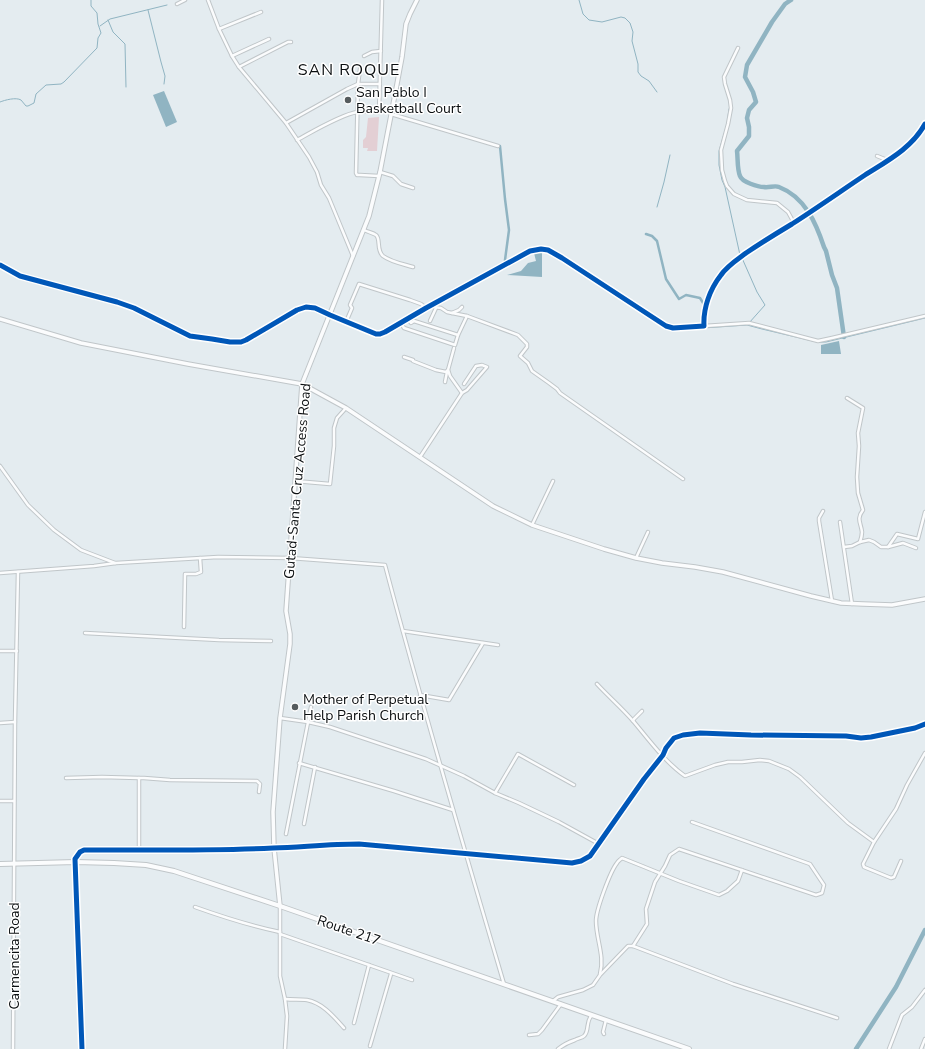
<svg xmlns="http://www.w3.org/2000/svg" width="925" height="1049" font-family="'Nunito Sans',sans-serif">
<rect width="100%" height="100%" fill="#e4ecf0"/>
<!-- green -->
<path fill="#e3cfd4" d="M379 117 377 151H367L368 148H363V140L366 137 368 118Z"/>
<!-- water -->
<g fill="#90b4c2">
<path d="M164 91 177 122 166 127 153 95Z"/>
<path d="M542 251V277L507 275 521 271 528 263 536 261 534 253Z"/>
<path d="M839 341 841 354H821V345Z"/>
</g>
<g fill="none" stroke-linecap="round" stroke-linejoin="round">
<!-- stream -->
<g stroke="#90b4c2" stroke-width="1">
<path d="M579 0 583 14 589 20 602 22 621 17 625 18 630 23 633 32 632 41 638 64V72L641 76 649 81 657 92"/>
<path d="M148 10 161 62 165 76 164 84"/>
<path d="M108 20 113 32 125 44 126 87"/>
<path d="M100 26 110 19 167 5"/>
<path d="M0 102C5 100 16 97 21 100 23 102 24 104 26 106H28L34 103 36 94 46 85 61 84 64 82 97 48 98 38 101 33 98 24 97 13 91 6V0"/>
<path d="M729 109 727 124 719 151V165L722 180 725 187 740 255"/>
<path d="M657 207 664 182 670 155"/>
<path d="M742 258 757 292 765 305 749 323"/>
<path d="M0 267 17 276"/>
<path d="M84 294 129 309 192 339 231 345 244 343 300 311 310 309 328 317"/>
<path d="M434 306 530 254C543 249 547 252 559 258L666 327 674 330 747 325 762 329 817 342H826L925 318"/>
<path d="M331 318 376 335C385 336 393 330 401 325"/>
<path d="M411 319 432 307"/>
<path d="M403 324 408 321"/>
</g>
<!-- canal -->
<g stroke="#90b4c2" stroke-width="2.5">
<path d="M500 146 505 199 509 230 505 260 506 263 512 260 513 263"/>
<path d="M646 234 652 236 657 241 666 279 679 299 686 295 700 298 705 306"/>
</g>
<!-- river -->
<g stroke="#90b4c2" stroke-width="4.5">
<path d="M791 0 785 4 772 22 747 65 745 77 753 92 756 102 749 110 747 118 749 127V136L737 151C738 158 737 169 740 176 742 182 758 187 764 187 769 188 775 185 779 187 805 197 816 223 824 247L826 251 832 275 837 288 844 337"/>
<path d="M856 1049 896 987 925 930"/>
</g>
<defs>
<g id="street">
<path d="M208 0 219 29 232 56 239 67 286 123 309 157 317 172 321 185 329 198 353 256"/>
<path d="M177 4 185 0"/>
<path d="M219 29 261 12"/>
<path d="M738 48 724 77 725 84 730 100 731 108 728 124 721 150 722 170 725 181 727 186 734 194 747 200 777 203 788 212 794 223"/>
<path d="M232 56 269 39"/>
<path d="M364 56 372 52 381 51"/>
<path d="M239 67 288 42H291"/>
<path d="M360 69 358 84 356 173 357 175H360L379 176"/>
<path d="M391 114 498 146"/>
<path d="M286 123 347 89 358 84H380"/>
<path d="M297 140C312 132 340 115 357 112 364 111 372 112 379 112L382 0"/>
<path d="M877 156 887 160"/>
<path d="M380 172 393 176 401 184 413 188"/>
<path d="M364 230C368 232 373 233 376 235 381 239 376 250 383 256 391 262 403 264 413 267"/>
<path d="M0 265 20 276 117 302 134 308 190 336 212 339 230 342H241L246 340 297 310 306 307 315 308 330 315 376 334H380L385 332 426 308 530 251 541 249 548 250 562 258 666 326 673 328 704 326C703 308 710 289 721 275 727 266 738 259 746 253 761 243 777 233 792 224 817 208 841 191 865 175 887 161 912 148 925 124"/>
<path d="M432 305 434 307 441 308 447 312 467 316 518 335 527 344V347L520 356 528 363 532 371 549 383 557 389 560 393 683 479"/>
<path d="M452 313 459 310 462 307"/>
<path d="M408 319 411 323 414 321 458 335"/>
<path d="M430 321 436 308"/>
<path d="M346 322 352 308 350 305 359 284 410 300 421 304 426 308"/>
<path d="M401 323 404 328 455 345 458 335 467 316"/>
<path d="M704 326 749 323 818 341 832 338 925 316"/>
<path d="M454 348 448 370 450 376 462 393"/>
<path d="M404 357 413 360V361L436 370 446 372 448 370"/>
<path d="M445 382 447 372"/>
<path d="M847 398 863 408 858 433 859 446 857 477 858 493 863 510C856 519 861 523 862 532 862 536 861 539 860 542"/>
<path d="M420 457 462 393 467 390 487 367 482 365 476 366 464 384"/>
<path d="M0 466 28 505 54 530 81 550 115 563"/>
<path d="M295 481 330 484 334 446V428L337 418 346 408"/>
<path d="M823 511 819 518V521L832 601"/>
<path d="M840 522 852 604"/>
<path d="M532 525 553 481"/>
<path d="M844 547 852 546 860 542 869 540 874 542 881 547H888L903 543 916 548"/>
<path d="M888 547 897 534 918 539 925 512"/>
<path d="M636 558 648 532"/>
<path d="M0 573 94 566 116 563 218 557 290 558 385 565C422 705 463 845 504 984"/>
<path d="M184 627 185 574H196L201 572 200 558"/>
<path d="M403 631 498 645"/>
<path d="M85 633 219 640 271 641"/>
<path d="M0 651H17"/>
<path d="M597 684C609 697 623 709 634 722 649 740 666 763 685 776L715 765 728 762H742L760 760 769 761 789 769 800 777 848 823 874 842"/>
<path d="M420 695 449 700 483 643"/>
<path d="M280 718 308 722 330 727 426 759 464 776 495 793 519 803 559 822 599 844"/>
<path d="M633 721 634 719 642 711"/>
<path d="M0 723 15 722"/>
<path d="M299 763 394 791 453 810"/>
<path d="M66 778 102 777 139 778H144L170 780 257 781 260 784 259 792"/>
<path d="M495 793 518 754 574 785"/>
<path d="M0 801H14"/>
<path d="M304 824 315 767"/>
<path d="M286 834 311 707"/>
<path d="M139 850V778"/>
<path d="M901 861 894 877 891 878 864 867 863 864 874 842 896 809 907 785 925 753"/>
<path d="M280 906V976L285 999 287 1016 285 1049"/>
<path d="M195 907C223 917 251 926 280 932"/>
<path d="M280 934 412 980"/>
<path d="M633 946 647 924 646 909 655 882 665 866 670 855 679 849 816 895 822 893 824 885 810 864 692 822"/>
<path d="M600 974C605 956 596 939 596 921 596 910 610 872 617 863 618 861 620 860 622 858L642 866 679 881 719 895 727 891 738 881 742 870"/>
<path d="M285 999C293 1000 300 999 307 1000 323 1003 334 1017 344 1028"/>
<path d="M553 1001 558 997 583 990 593 985 600 975 628 946H633L733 984 837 1018"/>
<path d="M354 1023 369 965"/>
<path d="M604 1034 603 1032 606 1020"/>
<path d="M529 1035 538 1034 542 1030 561 1004"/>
<path d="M370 1046 391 974"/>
<path d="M13 1049 15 722 18 572"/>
<path d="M82 1049 75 859 80 852 84 850C147 850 210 851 273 848 302 847 330 844 359 844L572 863 581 861 590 856 644 779 663 755 666 748 674 738 683 735 700 733 751 735 846 736 861 738 871 737 915 728 925 724"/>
<path d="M558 1049C563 1045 569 1042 575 1040 578 1038 582 1038 584 1036 590 1030 585 1022 592 1015"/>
<path d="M889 1049 902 1015 912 1007 925 990"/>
<path d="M921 1049 925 1039"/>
</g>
<g id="secondary">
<path d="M0 319 81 343 188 364 302 384 346 408 493 506 532 525 604 549 636 558 662 563 695 567 723 572 811 596 841 603 863 604 892 605 925 599"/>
<path d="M280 906 274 848 273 812 280 718 290 644V634L286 611 302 384 369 216 380 172 397 84 402 57 406 24 410 14 417 0"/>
</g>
<path id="primary" d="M0 864 76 862 114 863 146 865 174 871 280 906 689 1049"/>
</defs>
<!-- street casing -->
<use href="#street" stroke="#c0c6c9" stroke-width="4.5"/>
<!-- secondary casing -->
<use href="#secondary" stroke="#c0c6c9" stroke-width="5.5"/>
<!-- primary casing -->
<use href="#primary" stroke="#c0c6c9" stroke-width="6"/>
<!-- street -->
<use href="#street" stroke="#fbfcfd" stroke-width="2.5"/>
<!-- secondary -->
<use href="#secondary" stroke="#fbfcfd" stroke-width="3.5"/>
<!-- primary -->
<use href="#primary" stroke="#fbfcfd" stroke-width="4"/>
<defs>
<g id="cycleway">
<path d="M0 265 20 276 117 302 134 308 190 336 212 339 230 342H241L246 340 297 310 306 307 315 308 330 315 376 334H380L385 332 426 308 530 251 541 249 548 250 562 258 666 326 673 328 704 326C703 308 710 289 721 275 727 266 738 259 746 253 761 243 777 233 792 224 817 208 841 191 865 175 887 161 912 148 925 124"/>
<path d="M82 1049 75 859 80 852 84 850C147 850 210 851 273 848 302 847 330 844 359 844L572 863 581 861 590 856 644 779 663 755 666 748 674 738 683 735 700 733 751 735 846 736 861 738 871 737 915 728 925 724"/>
</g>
</defs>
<!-- cycleway casing -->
<use href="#cycleway" stroke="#fff" stroke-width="8"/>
<!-- cycleway -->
<use href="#cycleway" stroke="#0057b8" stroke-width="5"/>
</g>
<!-- markers -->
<g fill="#565c5e" stroke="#fff" stroke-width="1.5">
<circle cx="348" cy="100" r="4"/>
<circle cx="295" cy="707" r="4"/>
</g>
<g text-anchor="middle" stroke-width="3" stroke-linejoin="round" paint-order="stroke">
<!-- poi labels -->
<g font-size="14" fill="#0a0e10" stroke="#fff" text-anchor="start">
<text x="356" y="97">San Pablo I<tspan x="356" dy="16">Basketball Court</tspan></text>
<text x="303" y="704">Mother of Perpetual<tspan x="303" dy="16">Help Parish Church</tspan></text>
</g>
<!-- street labels -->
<g font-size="14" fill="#0a0e10" stroke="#fff">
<text transform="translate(297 481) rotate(-85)" y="5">Gutad-Santa Cruz Access Road</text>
<text transform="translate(349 930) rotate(19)" y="5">Route 217</text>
<text transform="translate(14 956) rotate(-90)" y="5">Carmencita Road</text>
</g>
<!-- quarter labels -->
<g font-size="16" letter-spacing="1" fill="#0a0e10" stroke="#fff">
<text x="349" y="75">SAN ROQUE</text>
</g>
</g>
</svg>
